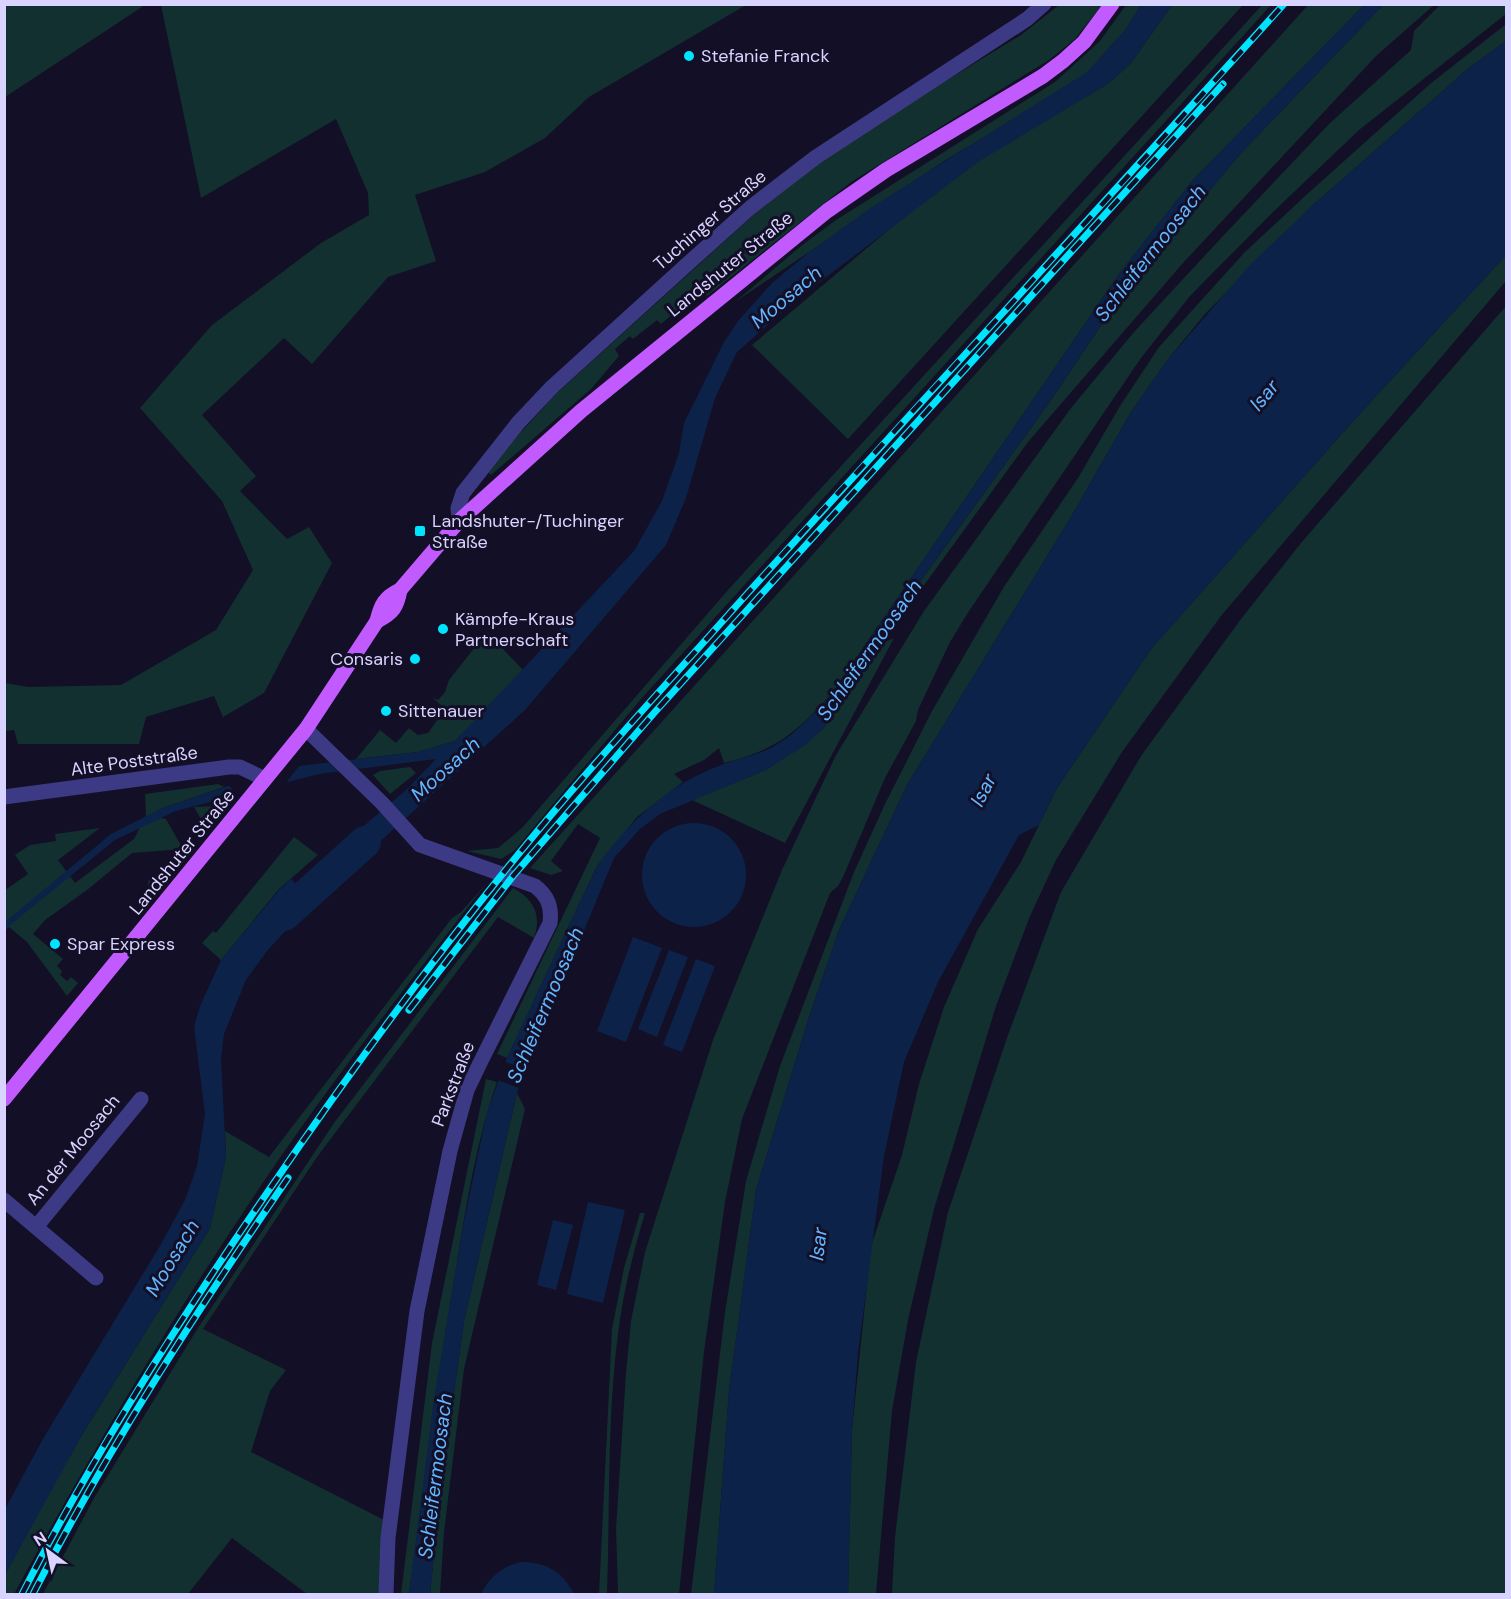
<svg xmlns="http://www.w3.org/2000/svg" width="1511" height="1599" font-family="'DM Sans',sans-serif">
<rect width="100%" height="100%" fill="#130f26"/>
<!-- green -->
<g fill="#12302f">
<path d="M5 4H145V5L5 97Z"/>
<path d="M1263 4 1271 5 641 699 514 851 501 859 467 851 498 848 522 828 728 590Z"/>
<path d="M161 5H746L589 97 545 138 485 172 415 195 436 261 388 277 312 364 284 338 202 415 256 476 240 491 287 539 309 527 332 563 264 693 223 717 214 696 146 717 139 744H18L14 730 5 731V683L28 687 121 685 216 630 253 570 222 501 140 408 212 325 321 243 369 215 368 193 336 119 201 198Z"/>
<path d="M1059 5H1102L1075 39 1049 60 851 182 707 296 701 290 661 324 657 320 633 339 630 336 615 349 619 356 591 389 491 475 486 470 557 393 758 211 800 177 880 121 1021 35Z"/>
<path d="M1126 5H1141L1126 29 1088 72 1043 102 944 161 735 302 801 246 836 220 1055 82 1100 41Z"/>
<path d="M1172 5H1243L848 439 752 345 912 210 978 161 1109 83 1131 63Z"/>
<path d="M1308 5H1364L1192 181 1119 274 833 692C797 732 777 750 724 763L719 748 704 760 674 774 683 782 637 817 597 866 507 1058 497 1054 600 838 578 824 551 861 563 871 551 875 530 868Z"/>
<path d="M1383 5H1434L1376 56 1183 263 1028 442 914 599 904 604 1049 403 1114 306 1240 154Z"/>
<path d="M1440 5H1506V14L1359 130 1272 213 1190 296 1141 358 969 611 950 642 918 710 916 721 885 778 843 877 838 886 830 893 742 1119 725 1202 704 1352 679 1594H618L616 1528 626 1373 631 1321 645 1252 713 1040 782 870 836 755 924 611 1071 408 1134 332 1222 237 1329 124 1411 50 1414 31Z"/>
<path d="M1506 24V41L1470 67 1313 205 1205 314 1169 358 1131 412 1071 517 907 785 839 930 808 1020 756 1190 729 1391 714 1594H691L725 1312 746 1181 780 1066 854 872 885 804 932 711 1005 585 1078 478 1120 406 1159 347 1244 253 1305 196 1430 84Z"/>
<path d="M1506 255V281L1221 616 1122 752 1056 860 1030 916 996 1006 934 1209 908 1320 892 1411 876 1594H848L852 1430 871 1246 902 1155 919 1084 944 1007 978 929 1021 862 1057 788 1151 649 1354 420Z"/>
<path d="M1506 306V1594H892L895 1537 916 1362 948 1212 1008 1035 1061 892 1141 756 1241 619 1301 543Z"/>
<path d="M487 632 524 671 455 741 418 752 356 759 380 730 396 743 409 728 418 735 428 733 445 709 432 697 438 700 445 692 449 680Z"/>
<path d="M894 638 785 843 692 800 766 770 822 730 878 645Z"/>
<path d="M410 767 416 773 390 794 373 775 380 771Z"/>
<path d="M218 784 224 787 160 809 161 818 166 819 183 849 132 853 87 890 45 920 33 934 63 959 57 966 62 971 60 975 67 981 71 977 78 983 67 996 27 942 9 927 5 930V890L28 874 15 855 30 845 56 841 55 834 100 828 58 860 75 883 134 839 146 816 145 794Z"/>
<path d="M219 806 205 826 194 807Z"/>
<path d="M294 837 318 855 279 889 221 960 202 943 213 931 216 933Z"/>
<path d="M152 875 166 876 149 898 148 882Z"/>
<path d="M486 884C408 984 329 1084 258 1190 170 1321 89 1456 14 1594H5V1575L43 1504 83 1433 210 1228 226 1157 225 1131 269 1157 452 918 461 912Z"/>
<path d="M513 888C534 899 542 916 534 938L498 917 317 1157 203 1329 286 1370 270 1391 251 1452 386 1521 379 1594H307L232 1538 188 1594H43L94 1498 196 1331 334 1123Z"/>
<path d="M486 1079 497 1082C476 1142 466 1207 456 1269 437 1377 424 1486 409 1594H401L432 1343Z"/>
<path d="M517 1093 525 1109 464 1369 444 1532 440 1594H430L440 1494 464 1321Z"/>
<path d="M640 1213H645C633 1253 623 1293 618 1334 607 1419 610 1508 607 1594H599L612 1329 624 1268Z"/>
</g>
<!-- water -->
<g fill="#0c2248">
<path d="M1141 5H1172L1131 63 1109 83 978 162 796 300 737 352 715 398 686 498 666 545 525 710 341 877 326 858 406 790 436 759 319 774 176 811 115 840 5 929V922L111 834 160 809 281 768 418 752 455 741 634 551 662 501 679 453 684 423 724 342 738 321 772 283 808 253 872 207 1087 72 1126 29Z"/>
<path d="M1364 5H1383L1240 154 1114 306 1049 403 904 604 822 730 804 746 766 770 660 814 640 829 614 858 517 1093 464 1321 440 1494 430 1594H409L434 1398 464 1221 487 1112 507 1058 597 866C630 820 670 783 724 764 741 757 760 755 776 745 798 732 816 711 833 692L1119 274 1192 181Z"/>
<path d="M1506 41V255L1354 420 1151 649 1057 788 1039 825 1019 835 938 982 904 1062 884 1156 858 1353 852 1430 848 1594H714L729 1391 756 1190 808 1020 839 930 907 785 1071 517 1131 412 1169 358 1250 265 1313 205 1470 67Z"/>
<circle cx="694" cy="875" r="52"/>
<path d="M306 877 320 893 267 951 246 980 224 1034 221 1059 226 1157 210 1228 83 1433 5 1575V1509L44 1437 161 1244 185 1200 197 1166 205 1114 194 1027 200 1006 221 960 279 890 291 879 296 884Z"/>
<path d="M633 937 662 948 626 1042 597 1031Z"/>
<path d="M669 950 688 957 657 1037 638 1029Z"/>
<path d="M696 959 715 966 682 1052 663 1045Z"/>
<path d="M588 1202 625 1210 603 1303 567 1294Z"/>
<path d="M553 1220 573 1225 556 1290 537 1285Z"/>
<path d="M520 1562C546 1562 562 1571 574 1594H481C489 1577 502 1567 520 1562Z"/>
</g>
<!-- pier -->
<g fill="#130f26">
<path d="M303 761 282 788 229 801 233 791 227 782 280 765Z"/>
<path d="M503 1061 527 1070 519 1088 495 1079Z"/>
</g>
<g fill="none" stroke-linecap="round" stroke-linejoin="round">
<!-- river -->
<path stroke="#0c2248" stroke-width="32" d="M284 915 365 842"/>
<!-- minor -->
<g stroke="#3d3a85" stroke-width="15">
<path d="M459 521 458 508 463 493 518 423 552 387 693 259 751 207 816 157 1027 19 1044 4"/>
<path d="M306 729 382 803 420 845 535 886C548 896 552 907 550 923L480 1063 467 1090 450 1151 417 1311 388 1538 386 1594"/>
<path d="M4 797 229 767H240L265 779"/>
<path d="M4 1200 96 1278"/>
<path d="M36 1227 141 1099"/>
</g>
<!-- major -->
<g stroke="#c25bff" stroke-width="15">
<path d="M377 621C393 613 397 607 400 590"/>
<path d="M4 1099 306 729 377 621C381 604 385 597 400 590L459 521 581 411 827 211 886 170 1043 76 1063 61 1084 42 1112 4"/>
</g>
<defs>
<g id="rail">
<path d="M409 1010 513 876 654 713 1223 84"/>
<path d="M22 1594C93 1455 178 1322 267 1193 342 1083 420 976 504 872 581 776 665 686 746 595 924 397 1106 202 1284 4"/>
<path d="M33 1594C107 1450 196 1312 288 1178"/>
</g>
</defs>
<!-- rail casing -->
<use href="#rail" stroke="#00e5ff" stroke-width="7"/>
<!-- rail -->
<use href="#rail" stroke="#130f26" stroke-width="4.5" stroke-dasharray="14" stroke-linecap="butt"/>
</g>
<!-- markers -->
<g fill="#00e5ff" stroke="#130f26" stroke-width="2">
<circle cx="689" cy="56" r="6"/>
<rect x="414" y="525" width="12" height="12" rx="3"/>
<circle cx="443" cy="629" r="6"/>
<circle cx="415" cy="659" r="6"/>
<circle cx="386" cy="711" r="6"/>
<circle cx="55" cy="944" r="6"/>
</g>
<g text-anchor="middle" stroke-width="6" stroke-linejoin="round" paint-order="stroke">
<!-- poi labels -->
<g font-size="18" fill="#d9d4ff" stroke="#130f26" text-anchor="start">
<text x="701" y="62">Stefanie Franck</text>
<text x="432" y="527">Landshuter-/Tuchinger<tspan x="432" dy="21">Straße</tspan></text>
<text x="455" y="625">Kämpfe-Kraus<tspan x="455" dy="21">Partnerschaft</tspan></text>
<text x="403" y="665" text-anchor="end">Consaris</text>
<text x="398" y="717">Sittenauer</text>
<text x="67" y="950">Spar Express</text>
</g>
<!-- street labels -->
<g font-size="18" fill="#d9d4ff" stroke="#130f26">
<text transform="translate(710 220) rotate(-41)" y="6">Tuchinger Straße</text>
<text transform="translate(730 264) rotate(-39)" y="6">Landshuter Straße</text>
<text transform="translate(134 761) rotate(-8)" y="6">Alte Poststraße</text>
<text transform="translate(182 852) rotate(-51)" y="6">Landshuter Straße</text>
<text transform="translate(453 1084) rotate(-69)" y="6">Parkstraße</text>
<text transform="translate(73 1150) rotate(-51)" y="6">An der Moosach</text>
</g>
<!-- water labels -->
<g font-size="20" font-style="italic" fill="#62b6ff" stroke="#130f26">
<text transform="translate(1150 253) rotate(-52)" y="7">Schleifermoosach</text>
<text transform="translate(786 297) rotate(-40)" y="7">Moosach</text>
<text transform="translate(1264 395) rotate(-50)" y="7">Isar</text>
<text transform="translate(869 650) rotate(-55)" y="7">Schleifermoosach</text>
<text transform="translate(445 769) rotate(-42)" y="7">Moosach</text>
<text transform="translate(983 790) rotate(-63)" y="7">Isar</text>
<text transform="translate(545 1005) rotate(-67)" y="7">Schleifermoosach</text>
<text transform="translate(818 1244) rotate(-83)" y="7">Isar</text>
<text transform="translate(172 1258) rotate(-59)" y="7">Moosach</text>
<text transform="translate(435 1476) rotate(-83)" y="7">Schleifermoosach</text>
</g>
</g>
<!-- border -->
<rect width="1511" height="1599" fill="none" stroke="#d9d4ff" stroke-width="12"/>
<!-- north arrow -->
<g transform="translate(48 1551) rotate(327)" stroke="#130f26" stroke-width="4.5" paint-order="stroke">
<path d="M0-4.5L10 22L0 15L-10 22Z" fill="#d9d4ff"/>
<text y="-9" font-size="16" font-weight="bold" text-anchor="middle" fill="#d9d4ff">N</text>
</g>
</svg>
